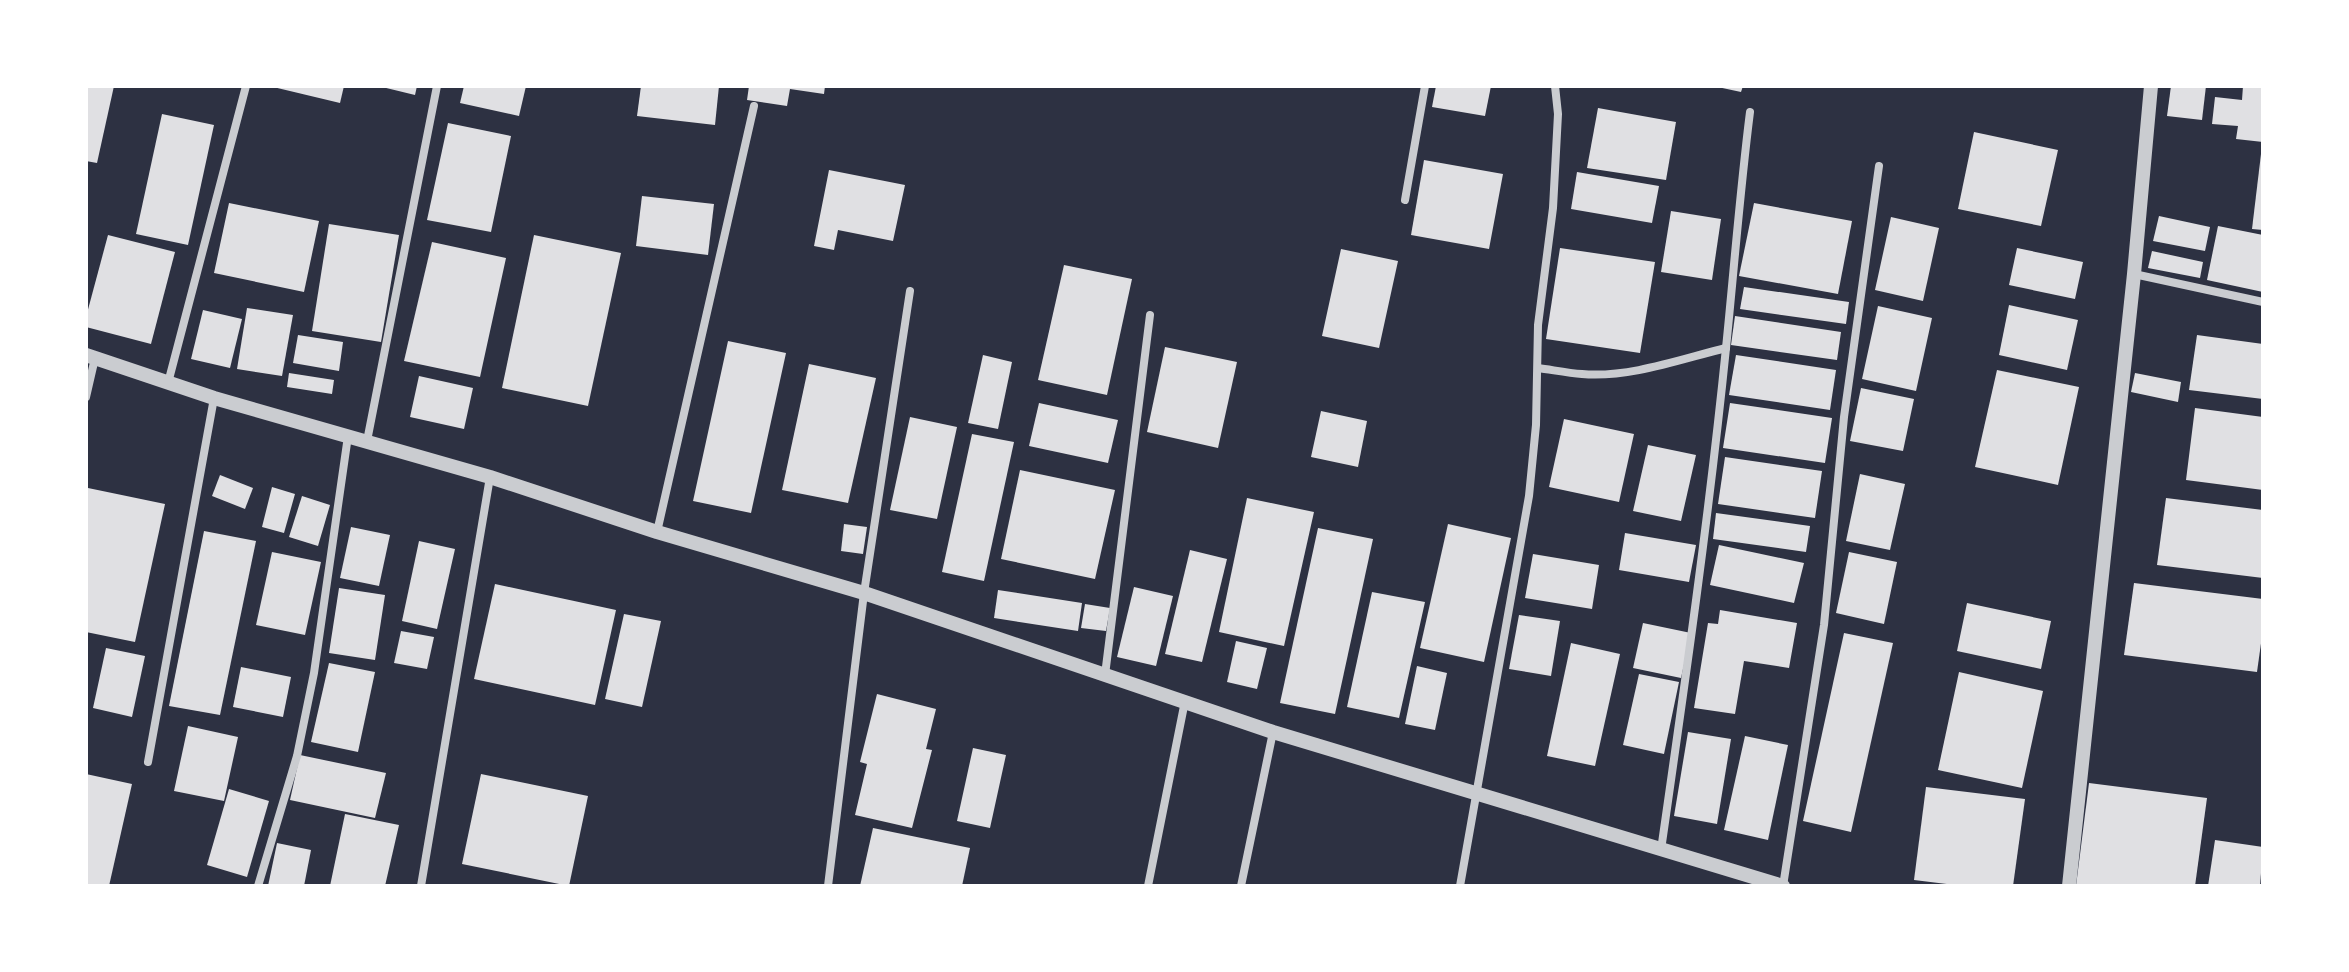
<svg xmlns="http://www.w3.org/2000/svg" width="2349" height="972" font-family="'Roboto Condensed',sans-serif">
<rect width="100%" height="100%" fill="#2d3142"/>
<!-- building -->
<g fill="#e0e0e3">
<path d="M86 86H114L97 163 86 161Z"/>
<path d="M269 86H344L340 103Z"/>
<path d="M378 86H417L415 95Z"/>
<path d="M464 86H526L519 116 460 103Z"/>
<path d="M641 86H719L715 125 637 116Z"/>
<path d="M749 86H825L824 94 790 89 787 106 747 100Z"/>
<path d="M1436 86H1491L1485 116 1432 107Z"/>
<path d="M1713 86H1743L1741 92Z"/>
<path d="M2171 86H2206L2202 120 2167 116Z"/>
<path d="M2243 86H2263V142L2236 139 2238 126 2212 124 2215 97 2242 100Z"/>
<path d="M1598 108 1676 122 1666 180 1587 168Z"/>
<path d="M162 114 214 125 188 245 136 234Z"/>
<path d="M448 123 511 136 491 232 427 220Z"/>
<path d="M1974 132 2058 150 2041 226 1958 209Z"/>
<path d="M2261 154H2263V230L2252 229Z"/>
<path d="M1424 160 1503 174 1489 249 1411 235Z"/>
<path d="M829 170 905 185 893 241 838 230 834 250 814 246Z"/>
<path d="M1577 172 1659 186 1652 223 1571 209Z"/>
<path d="M642 196 714 204 708 255 636 246Z"/>
<path d="M229 203 319 221 304 292 214 273Z"/>
<path d="M1754 203 1852 221 1838 294 1739 276Z"/>
<path d="M1671 211 1721 219 1712 280 1661 272Z"/>
<path d="M2159 216 2210 227 2205 251 2153 241Z"/>
<path d="M1891 217 1939 228 1923 301 1875 290Z"/>
<path d="M329 224 399 235 381 342 312 331Z"/>
<path d="M2218 226 2263 235V292L2207 280Z"/>
<path d="M108 235 175 252 151 344 86 327V317Z"/>
<path d="M534 235 621 253 588 406 502 388Z"/>
<path d="M432 242 506 258 480 377 404 361Z"/>
<path d="M1560 248 1655 262 1640 353 1546 339Z"/>
<path d="M2017 248 2083 262 2075 299 2009 285Z"/>
<path d="M1341 249 1398 261 1379 348 1322 336Z"/>
<path d="M2152 251 2203 262 2200 278 2148 268Z"/>
<path d="M1064 265 1132 279 1107 395 1038 380Z"/>
<path d="M1744 287 1849 302 1846 324 1740 309Z"/>
<path d="M2009 305 2078 320 2067 370 1999 355Z"/>
<path d="M1878 306 1932 318 1916 391 1862 379Z"/>
<path d="M247 308 293 315 282 376 237 369Z"/>
<path d="M203 310 242 319 230 368 191 359Z"/>
<path d="M1735 316 1841 332 1837 360 1731 345Z"/>
<path d="M298 335 343 342 339 371 293 363Z"/>
<path d="M2197 335 2263 344V399L2189 390Z"/>
<path d="M728 341 786 353 751 513 693 501Z"/>
<path d="M1165 347 1237 362 1218 448 1147 432Z"/>
<path d="M983 355 1012 362 998 429 968 423Z"/>
<path d="M1736 355 1836 370 1830 410 1729 395Z"/>
<path d="M809 364 876 378 848 503 782 490Z"/>
<path d="M1997 370 2079 387 2058 485 1975 467Z"/>
<path d="M289 373 334 380 332 394 287 387Z"/>
<path d="M2135 373 2181 382 2178 402 2131 392Z"/>
<path d="M419 376 473 388 464 429 410 417Z"/>
<path d="M1861 388 1914 399 1903 451 1850 441Z"/>
<path d="M1039 403 1118 420 1108 463 1029 446Z"/>
<path d="M1730 403 1832 418 1825 463 1723 448Z"/>
<path d="M2195 408 2263 417V490L2186 480Z"/>
<path d="M1321 411 1367 421 1358 467 1311 457Z"/>
<path d="M910 417 957 427 937 519 890 510Z"/>
<path d="M1564 419 1634 434 1619 502 1549 487Z"/>
<path d="M972 434 1014 442 984 581 942 572Z"/>
<path d="M1648 445 1696 455 1681 521 1633 511Z"/>
<path d="M1725 457 1822 471 1815 518 1718 504Z"/>
<path d="M1020 470 1115 490 1095 579 1001 559Z"/>
<path d="M1860 474 1905 484 1890 550 1846 541Z"/>
<path d="M220 475 253 488 245 509 212 496Z"/>
<path d="M272 487 295 494 284 533 262 527Z"/>
<path d="M88 488 165 504 135 642 86 632Z"/>
<path d="M302 496 330 505 318 546 289 537Z"/>
<path d="M1247 498 1314 512 1284 646 1219 632Z"/>
<path d="M2166 498 2263 510V578L2157 565Z"/>
<path d="M1716 513 1810 526 1806 552 1713 539Z"/>
<path d="M844 524 867 527 863 554 841 551Z"/>
<path d="M1448 524 1511 538 1484 662 1420 648Z"/>
<path d="M351 527 390 535 379 586 340 578Z"/>
<path d="M1318 528 1373 539 1335 714 1280 703Z"/>
<path d="M204 531 256 541 220 715 169 706Z"/>
<path d="M1625 533 1696 545 1689 582 1619 570Z"/>
<path d="M419 541 455 549 437 629 402 621Z"/>
<path d="M1719 545 1804 563 1794 603 1710 585Z"/>
<path d="M1190 550 1227 559 1202 662 1165 654Z"/>
<path d="M272 552 321 562 305 635 256 625Z"/>
<path d="M1849 552 1897 562 1884 624 1836 613Z"/>
<path d="M1533 554 1599 565 1592 609 1525 598Z"/>
<path d="M2134 583 2263 599V629L2257 672 2124 655Z"/>
<path d="M495 584 616 610 595 705 474 679Z"/>
<path d="M1134 587 1173 596 1156 666 1117 657Z"/>
<path d="M339 588 385 595 375 660 329 653Z"/>
<path d="M998 590 1082 603 1078 631 994 618Z"/>
<path d="M1372 592 1425 602 1399 718 1347 707Z"/>
<path d="M1967 603 2051 621 2041 669 1957 651Z"/>
<path d="M1085 604 1110 608 1106 631 1081 628Z"/>
<path d="M1720 610 1797 623 1789 668 1744 661 1735 714 1694 708 1708 623 1718 624Z"/>
<path d="M624 614 661 621 642 707 605 699Z"/>
<path d="M1519 615 1560 621 1551 676 1509 669Z"/>
<path d="M1643 623 1691 633 1681 678 1633 668Z"/>
<path d="M401 631 434 637 427 669 394 663Z"/>
<path d="M1844 633 1893 643 1851 832 1803 821Z"/>
<path d="M1236 641 1267 648 1257 689 1227 682Z"/>
<path d="M1571 643 1620 654 1595 766 1547 756Z"/>
<path d="M106 648 145 656 132 717 93 708Z"/>
<path d="M329 663 375 672 358 752 311 742Z"/>
<path d="M1417 666 1447 673 1435 730 1405 724Z"/>
<path d="M241 667 291 677 283 717 233 707Z"/>
<path d="M1959 672 2043 691 2022 788 1938 770Z"/>
<path d="M1639 674 1679 682 1664 754 1623 745Z"/>
<path d="M877 694 936 709 926 749 932 750 912 828 855 815 867 764 860 762Z"/>
<path d="M188 726 238 737 224 801 174 791Z"/>
<path d="M1688 732 1731 739 1717 824 1674 816Z"/>
<path d="M1745 736 1788 745 1768 840 1724 830Z"/>
<path d="M973 748 1006 755 990 828 957 821Z"/>
<path d="M300 755 386 773 375 818 290 800Z"/>
<path d="M86 774 132 784 109 886H86Z"/>
<path d="M481 774 588 796 569 886 462 864Z"/>
<path d="M2089 783 2207 798 2195 886H2076Z"/>
<path d="M1926 787 2025 799 2013 886H1963L1914 880Z"/>
<path d="M229 789 269 801 247 877 207 865Z"/>
<path d="M345 814 399 825 385 886H330Z"/>
<path d="M873 828 970 848 962 886H860Z"/>
<path d="M2215 840 2263 847 2260 886H2208Z"/>
<path d="M277 843 311 850 304 886H268Z"/>
</g>
<g fill="none" stroke-linecap="round" stroke-linejoin="round">
<!-- minor -->
<g stroke="#caccd0" stroke-width="8">
<path d="M1405 200 1425 86"/>
<path d="M2134 274 2263 302"/>
<path d="M1538 368C1553 370 1568 373 1582 374 1630 378 1681 359 1726 348"/>
<path d="M168 383 246 86"/>
<path d="M86 397 95 358"/>
<path d="M367 441 437 86"/>
<path d="M657 532 754 106"/>
<path d="M1105 675 1150 315"/>
<path d="M148 762 214 398"/>
<path d="M1661 850C1685 683 1709 516 1726 348 1734 269 1740 191 1750 112"/>
<path d="M258 886 297 756 314 673 348 436"/>
<path d="M421 886 490 477"/>
<path d="M828 886 864 593 910 291"/>
<path d="M1148 886 1185 701"/>
<path d="M1241 886 1273 732"/>
<path d="M1460 886 1529 496 1536 425 1538 325 1553 208 1558 114 1555 86"/>
<path d="M1783 886 1824 625 1844 417 1879 166"/>
</g>
<!-- tertiary -->
<g stroke="#caccd0" stroke-width="14">
<path d="M86 355 214 398 490 477 657 532 864 593 1273 732 1783 886"/>
<path d="M2069 886 2134 274 2151 86"/>
</g>
</g>
<!-- border -->
<rect width="2349" height="972" fill="none" stroke="#ffffff" stroke-width="176"/>
</svg>
